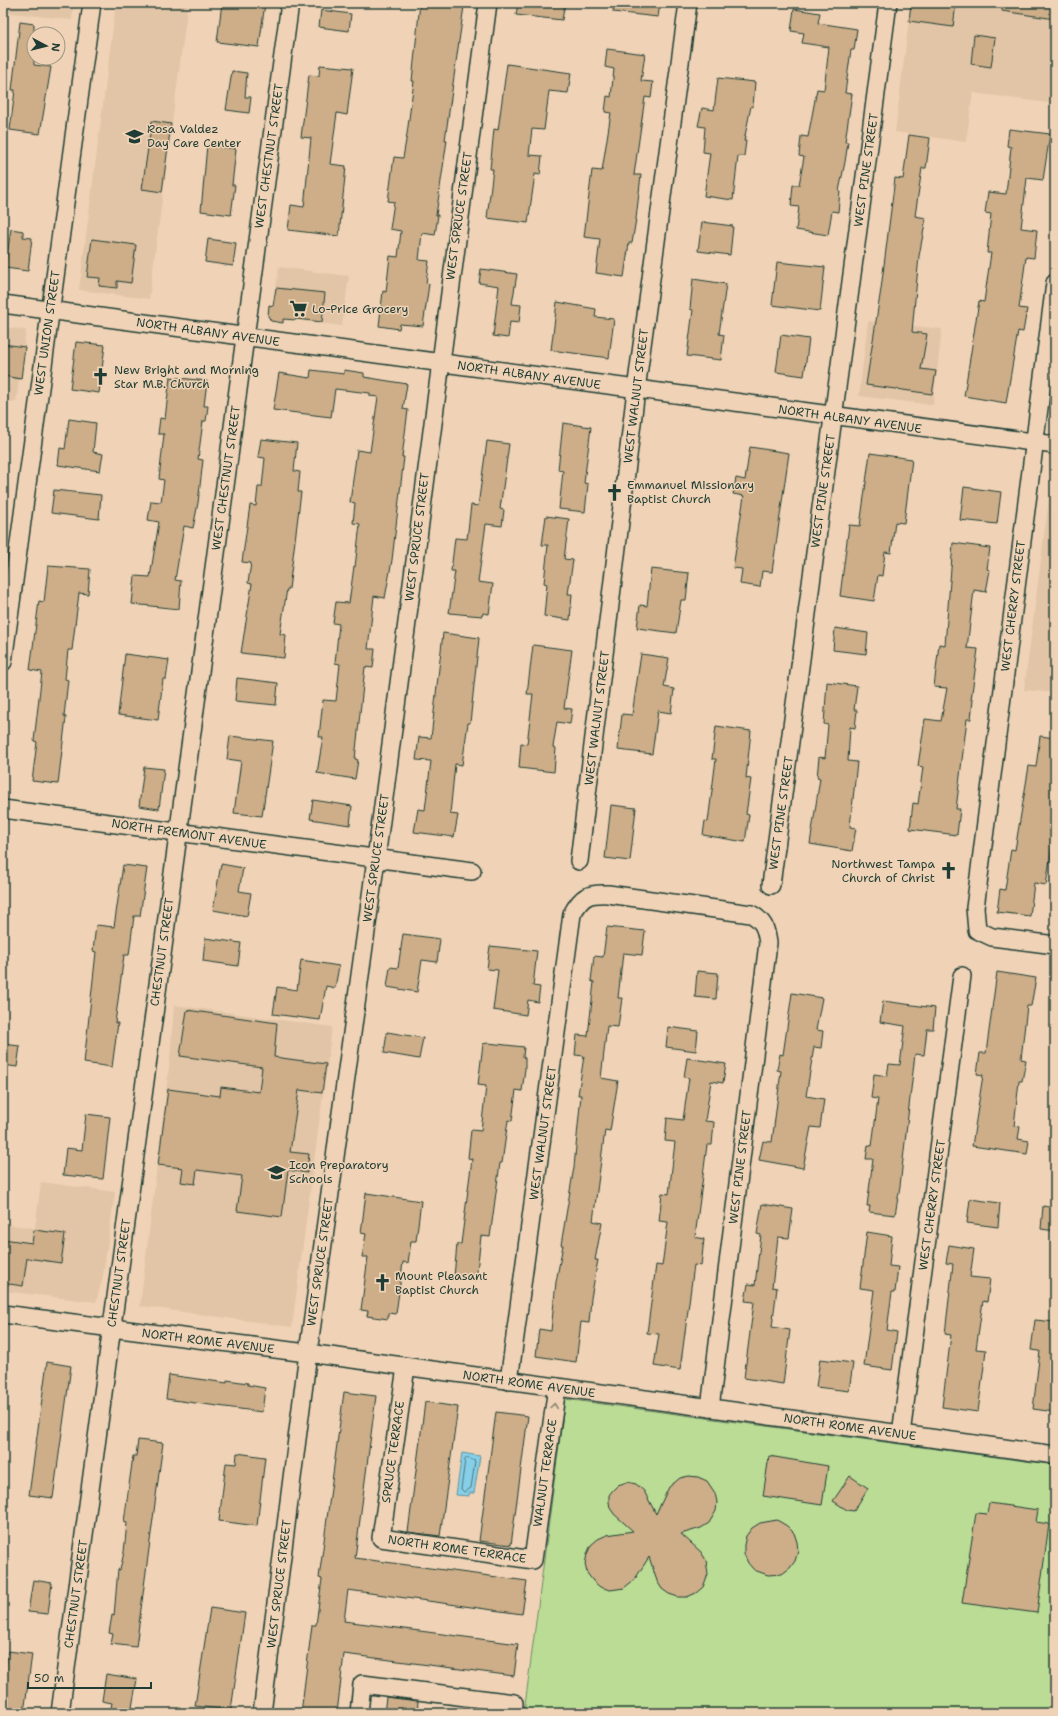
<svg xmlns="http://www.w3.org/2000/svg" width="1058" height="1716" font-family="'Shantell Sans',sans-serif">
<rect width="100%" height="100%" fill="#f0d3b6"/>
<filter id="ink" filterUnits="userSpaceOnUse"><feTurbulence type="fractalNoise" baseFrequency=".025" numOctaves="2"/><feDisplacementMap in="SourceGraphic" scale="8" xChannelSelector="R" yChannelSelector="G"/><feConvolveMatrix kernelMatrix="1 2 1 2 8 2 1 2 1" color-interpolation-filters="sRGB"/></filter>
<g filter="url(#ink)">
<!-- built -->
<g fill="#e2c5a6">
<path d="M3 3H74L72 20 3 12Z"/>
<path d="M116 3H188L149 299 79 290Z"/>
<path d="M911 3H1055V104L973 93 966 142 895 132Z"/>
<path d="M279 267 349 276 342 326 272 317Z"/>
<path d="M868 321 942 329 933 405 859 396Z"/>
<path d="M3 327 26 330 16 402 3 401Z"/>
<path d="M1053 467H1055V693L1024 690Z"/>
<path d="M174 1005 332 1027 292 1327 140 1306 170 1058Z"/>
<path d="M41 1182 115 1192 103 1276 96 1302 3 1291V1224L35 1228Z"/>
</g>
<!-- green -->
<path fill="#bbdc95" stroke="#6d8c64" d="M565 1399 1055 1465V1713H524Z"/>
<!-- water -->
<path fill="#87cfe8" stroke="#5d95a0" d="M462 1453 480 1456 474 1493H469V1496L456 1495Z"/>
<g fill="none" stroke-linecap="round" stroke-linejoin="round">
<!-- shore -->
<path stroke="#49777c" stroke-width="1" d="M467 1458 475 1461 471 1488 464 1492 461 1489 465 1460Z"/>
</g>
<!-- building -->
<g fill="#cdae89" stroke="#1f3d34">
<path d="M222 3H265L259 47 217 42Z"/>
<path d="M420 3H444L464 6 445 140H447L436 215H438L435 235 422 233 419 260 429 261 426 283 429 284 423 326 400 324 399 329 379 326 383 291 386 292 390 256 398 257 401 231 390 229 394 202 388 201 394 157 403 158 407 134 414 81H412Z"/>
<path d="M518 3H565L562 20 516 15Z"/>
<path d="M614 3H660L658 17 613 12Z"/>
<path d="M911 3H956L953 27 909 21Z"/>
<path d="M1002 3H1055V19L1002 11Z"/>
<path d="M794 9 820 13 818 23 857 29 854 50H851L845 93 852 94 845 142H848L845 162 839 191H840L838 212 832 211 828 235 796 230 799 207 791 206 793 185H799L804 157 799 156 801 136 808 137 817 89 824 90 829 47 802 43 804 33 791 31Z"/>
<path d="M321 10 351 14 349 31 319 27Z"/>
<path d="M20 22 34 24V65L51 67 40 134 10 130 15 90H12Z"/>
<path d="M974 35 995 38 991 67 971 64Z"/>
<path d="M607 49 645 54 641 81 653 82 651 98 645 97 634 175H641L636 219 632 243H629L624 277 596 273 600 239 584 237 592 170 602 171 611 113 605 112 607 96 611 97 614 69 605 67Z"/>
<path d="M507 64 571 73 568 93 549 91 544 130 532 129 529 155 542 156 540 175 535 174 528 223 487 218 493 169H490L494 129 498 130Z"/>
<path d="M320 65 353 68 347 115 337 113 330 164 346 166 339 236 288 230 291 205 304 207 311 138 301 137 309 75 319 76Z"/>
<path d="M232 71 247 73 245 97H251L249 113 226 110Z"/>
<path d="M718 78 755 82 753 107 751 106 744 141H746L744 156H738L733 200 704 196 710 153 703 152 705 127 698 126 702 108 714 110Z"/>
<path d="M152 121 171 124 162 192 142 189Z"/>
<path d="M1009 129 1050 134 1043 180 1027 178 1021 228 1037 230 1034 258 1026 257 1019 308 1027 309 1023 332 1018 331 1006 403 964 396 979 301 984 302 991 253H987L991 214 985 213 988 192 1006 194 1011 147 1007 146Z"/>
<path d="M909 135 930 138 926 168H922L915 216 926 218 919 256 912 332 927 334 921 369 936 371 932 394 866 385 881 289 895 178 903 179Z"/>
<path d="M207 145 236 149 232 185H235L231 215 201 211Z"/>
<path d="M702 222 733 226 730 255 698 251Z"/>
<path d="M11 229 23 231V237L32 238 28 271 5 268Z"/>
<path d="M92 239 136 245 131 283 117 281V288L99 286 100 278 87 277Z"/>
<path d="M208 239 236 243 233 266 205 262Z"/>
<path d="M777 262 825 267 820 311 772 305Z"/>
<path d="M481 269 517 274 512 304 521 305 519 323 510 322 508 338 493 336 499 286 479 283Z"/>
<path d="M693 279 726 284 719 334 724 335 721 360 687 356 693 310 690 309Z"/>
<path d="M276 288 325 293 322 322 296 319V320L283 319V323L271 321 268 316 269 305 273 306Z"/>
<path d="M557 302 596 309 595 317 614 319 609 358 551 350Z"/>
<path d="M781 335 809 339 804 376 776 372Z"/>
<path d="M76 342 105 345 99 393 70 389Z"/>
<path d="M3 344 25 347 21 379 3 376Z"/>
<path d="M311 370 344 374V370L364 373V377L407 384 403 409 408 410 402 457H404L392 560 385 598 374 596 368 649H375L373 668 365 667 355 759 358 760 355 779 317 773 323 737H319L323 700 336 701 340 664 335 663 339 624 333 623 336 602 349 603 354 566 355 567 360 524 353 523 355 503 350 502 357 450 370 452 378 397 370 396V393L335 389 331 417 273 410 279 373 310 378Z"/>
<path d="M170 377 207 381 204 406H208L206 421H203L198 459 203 460 198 503 193 528 184 526 175 580 181 581 179 609 132 604 135 576 150 577 159 522 148 520 151 501 161 502 164 480 159 479 164 434H158L160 418 165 419Z"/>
<path d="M69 419 96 423 93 452 103 454 100 471 58 465 60 448 65 449Z"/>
<path d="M563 423 591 427 584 483 588 484 585 512 559 509 563 471 558 470Z"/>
<path d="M261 439 297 443 294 471 300 472 298 492H301L289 589H287L280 634 286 635 284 658 241 653 252 584 248 583 251 563 242 562 250 505 256 506 258 487H262L265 458 258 457Z"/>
<path d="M487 441 509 444 500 509 504 510 502 526 486 524 478 582 493 584 489 614 483 613 482 616 449 613 455 571H451L455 538 467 539 471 505 478 506Z"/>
<path d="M750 447 789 453 772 572 762 571 760 587 740 584 742 569 733 568 744 496 733 494 736 478 745 480Z"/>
<path d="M870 453 912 459 904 523 895 522 891 553 885 552 882 576 878 575 874 601 840 596 849 525 860 526Z"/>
<path d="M964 487 1001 492 997 524 960 520Z"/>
<path d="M54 490 101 495 99 519 51 513Z"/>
<path d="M546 516 569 519 564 559 573 560 568 594H572L570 620 544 616 547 584 544 583 548 545H542Z"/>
<path d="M953 543 990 548 987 569 990 570 986 592 974 590 967 648 978 649 971 700H973L971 719H967L956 809H960L957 835 910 829 913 803 918 804 923 767 918 766 925 719 941 721 947 688 934 687 939 644 945 645Z"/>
<path d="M48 566 90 569 88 594 79 593 72 650H68L65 679 68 680 64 716 66 717 58 784 32 781 37 742 34 741 42 672 30 670 39 601 44 602Z"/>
<path d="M651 569 689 573 686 600H681L676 633 637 628 640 605 647 606Z"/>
<path d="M835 628 868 633 866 654 833 650Z"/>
<path d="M443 633 479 638 470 723H468L462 765 455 764 450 814 458 815 454 837 414 832 418 809 425 810 431 761 416 760 419 737 431 738Z"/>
<path d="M533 645 572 650 564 708 572 709 570 724 557 722 553 747 556 748 554 772 519 768 521 743 527 744 533 694H527Z"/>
<path d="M125 654 169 660 166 679H163L158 720 118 715Z"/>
<path d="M641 654 669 658 664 687 674 689 671 713 658 711 652 754 618 750 622 714 632 715Z"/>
<path d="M237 678 278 683 276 705 235 701Z"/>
<path d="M827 682 857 686 854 710H857L855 728 850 727 848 761 857 762 850 827 856 828 852 851 810 844 820 778 817 777 819 757 825 758 828 725 824 724Z"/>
<path d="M716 726 751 731 746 778 751 779 746 814 749 815 745 842 703 835 705 821 708 822 716 759H712Z"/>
<path d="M230 736 273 741 262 816 234 813 241 761 227 759Z"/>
<path d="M1040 736 1055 738V847L1052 846 1046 885 1034 883 1030 916 997 912 1000 889 1005 890 1011 849 1015 850 1029 766 1036 767Z"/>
<path d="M144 767 164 769 159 809 139 806Z"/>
<path d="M313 800 352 806 350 825 310 819Z"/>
<path d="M611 805 636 808 630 861 605 858Z"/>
<path d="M221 864 243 868 239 891 251 893 247 916 213 910Z"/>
<path d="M123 865 147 868 140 916H134L129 955H124L115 1023H118L112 1067 84 1063 96 952 93 951 96 925 114 927Z"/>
<path d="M607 927 645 931 642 955 623 953 618 998H622L618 1027 607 1026 601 1078 618 1081 610 1131 605 1130 593 1221 602 1223 595 1260H598L591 1298 589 1323 581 1322 576 1362 536 1356 539 1329 551 1331 556 1282 563 1245H561L574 1167 581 1095H578L584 1056 575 1055 577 1035 588 1036 594 982 591 981 594 956 603 957Z"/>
<path d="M403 934 440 939 437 962 422 960 417 992 387 987 390 967 398 968Z"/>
<path d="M205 938 241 943 238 966 203 961Z"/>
<path d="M490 946 537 951 533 986 540 987 538 1002 528 1000 526 1015 493 1010 498 970 487 969Z"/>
<path d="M301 960 339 966 335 988 326 986 320 1020 273 1014 277 987 297 990Z"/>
<path d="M697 971 718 973 716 999 695 997Z"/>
<path d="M997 972 1036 978 1031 1006H1027L1021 1059 1026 1060 1022 1081H1019L1014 1126 1020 1127 1018 1139 1029 1141 1027 1154 972 1146 983 1075 977 1074 980 1053H986Z"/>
<path d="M792 993 822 998 816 1030 823 1031 821 1048 814 1047 806 1096 824 1099 820 1128 811 1127 803 1168 759 1160 763 1141 772 1142 781 1071 777 1070 780 1054 783 1055Z"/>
<path d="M883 1001 935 1008 933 1029H927L924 1055 915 1054 900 1186 895 1215 869 1212 870 1206H867L873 1159H866L868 1145 872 1146 878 1099 871 1098 874 1074 887 1076 889 1064 900 1065 905 1026 880 1022Z"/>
<path d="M187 1010 277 1023 274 1057 326 1064 322 1093 299 1090 290 1152 309 1154 307 1173 288 1170 282 1217 237 1211 242 1176 197 1170 195 1184 181 1182 183 1168 158 1165 168 1089 220 1096 221 1087 259 1092 262 1067 180 1056Z"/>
<path d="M668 1027 698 1031 696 1051 666 1047Z"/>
<path d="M387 1032 423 1038 419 1059 384 1053Z"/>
<path d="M488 1043 524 1047 523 1057 525 1058V1069L522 1091 516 1090 512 1121 508 1120 502 1163H500L490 1237 481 1236 476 1280 454 1277 457 1244H461L472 1159 468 1158 471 1130 481 1131 486 1086 478 1085 483 1044Z"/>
<path d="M3 1044 20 1046 17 1067 3 1065Z"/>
<path d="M687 1058 726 1064 723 1083 711 1081 705 1121 714 1122 712 1145H707L695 1237 704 1239 701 1266 694 1265 680 1370 654 1366 659 1334 647 1333 656 1265 662 1266 668 1222 659 1221 662 1193 669 1194 675 1142 665 1141 667 1118 683 1120 689 1078 684 1077Z"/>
<path d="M86 1114 110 1117 103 1179 63 1175 66 1148 82 1150Z"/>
<path d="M366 1193 421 1201 416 1241H411L408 1263 403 1262 396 1314 388 1313V1319L367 1316 368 1311 361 1310 368 1257H362L366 1234 361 1233Z"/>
<path d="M970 1199 1000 1203 998 1227 967 1223Z"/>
<path d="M762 1204 793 1209 789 1238 778 1237 772 1287 777 1288 772 1327 790 1330 783 1384 744 1378 754 1302 745 1301 748 1284 755 1285 761 1235 757 1234Z"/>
<path d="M1043 1206 1055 1208V1231L1041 1229Z"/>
<path d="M34 1230 65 1234 61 1263 27 1258 23 1286 3 1283V1239L32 1243Z"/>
<path d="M867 1232 892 1236 889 1266 898 1267 895 1292H892L887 1330 897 1332 892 1370 864 1366 874 1290 860 1288Z"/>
<path d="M949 1245 974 1249 970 1277 990 1279 987 1302 983 1301 976 1349 986 1350 978 1412 942 1407 951 1335 945 1334 953 1264 946 1263Z"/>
<path d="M1035 1320 1055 1322V1412L1033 1409 1040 1351 1031 1350Z"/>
<path d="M820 1359 853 1363 849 1391 816 1387Z"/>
<path d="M47 1362 71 1366 53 1498 29 1495Z"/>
<path d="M169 1375 227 1383V1380L248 1383V1385L265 1388 262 1412 166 1399Z"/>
<path d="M344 1392 376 1396 355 1558 527 1581 522 1614 348 1590 344 1621 518 1644 514 1676 344 1654 337 1713H301L312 1625H316L322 1579 319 1578Z"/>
<path d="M425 1402 458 1407 440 1536 408 1532Z"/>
<path d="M496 1412 528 1416 511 1545 479 1541Z"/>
<path d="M138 1440 163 1443 136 1647 111 1644 113 1634 109 1633 112 1615 114 1616 118 1569 120 1570 124 1552 127 1523 124 1522 133 1456H136Z"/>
<path d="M237 1453 265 1457 257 1526 219 1521 226 1463 236 1464Z"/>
<path d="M769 1456 828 1466 822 1505 763 1496Z"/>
<path d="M689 1476 698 1477 707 1481 715 1493 717 1502 716 1511 709 1523 701 1528 681 1534 701 1552 706 1560 708 1574 703 1587 696 1593 687 1597H678L669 1594 662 1589 657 1581 649 1557 635 1579 624 1588 610 1590 600 1587 593 1581 587 1573 585 1564 587 1554 591 1545 598 1539 607 1535 633 1531 614 1514 610 1508 609 1502V1495L613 1490 618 1485 627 1482 636 1484 644 1491 656 1514 669 1487 680 1478Z"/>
<path d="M850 1476 868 1488 854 1511 847 1510 833 1501Z"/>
<path d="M989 1503 1038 1510 1036 1522 1049 1524 1037 1613 962 1603 976 1513 987 1514Z"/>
<path d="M777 1520 787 1526 794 1533 797 1542 798 1551 795 1561 790 1568 782 1574 768 1575 754 1570 748 1563 744 1554V1545L746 1536 752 1528 760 1523Z"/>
<path d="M33 1580 52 1583 48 1614 28 1612Z"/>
<path d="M210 1608 245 1613 231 1710 195 1706Z"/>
<path d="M8 1651 32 1654 24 1713H3V1688Z"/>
<path d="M106 1674 137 1679 131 1713H110L112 1703 102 1701Z"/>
<path d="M386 1697 418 1701 417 1713H384Z"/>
</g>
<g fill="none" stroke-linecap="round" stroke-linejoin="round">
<defs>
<g id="minor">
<path d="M1055 283 975 908 977 930 992 937 1055 945"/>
<path d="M3 304 1055 445"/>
<path d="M3 662 92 3"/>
<path d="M3 809 472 871"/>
<path d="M579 861 636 390 688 3"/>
<path d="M771 885 888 3"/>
<path d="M3 1314 330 1356 1055 1455"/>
<path d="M406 1367 381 1538 533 1560 557 1387"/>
<path d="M509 1381 572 914C582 896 588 893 608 894L751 914C764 921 766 929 768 943L710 1408"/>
<path d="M901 1434 962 976"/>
<path d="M60 1713 290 3"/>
<path d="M262 1713 308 1353 376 859 488 3"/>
<path d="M359 1713 362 1684 514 1703 513 1713"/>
</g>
</defs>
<!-- minor casing -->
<use href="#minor" stroke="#1f3d34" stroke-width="20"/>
<!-- minor -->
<use href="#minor" stroke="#f0d3b6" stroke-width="17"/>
</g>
<!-- one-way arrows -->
<defs><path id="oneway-chevron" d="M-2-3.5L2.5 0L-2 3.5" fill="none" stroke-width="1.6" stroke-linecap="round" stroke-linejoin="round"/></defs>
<use stroke="#7d806e" href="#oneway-chevron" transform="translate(554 1406) rotate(-82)"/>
</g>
<!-- icons -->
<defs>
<symbol id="school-bare" viewBox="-9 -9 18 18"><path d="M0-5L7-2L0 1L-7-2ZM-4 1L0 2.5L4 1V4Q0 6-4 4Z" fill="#1f3d34" stroke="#f0d3b6" stroke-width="2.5" paint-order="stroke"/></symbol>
<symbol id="supermarket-bare" viewBox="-9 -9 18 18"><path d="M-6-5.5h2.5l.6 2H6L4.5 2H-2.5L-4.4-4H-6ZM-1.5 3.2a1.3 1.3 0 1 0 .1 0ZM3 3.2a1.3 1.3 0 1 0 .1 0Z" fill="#1f3d34" stroke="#f0d3b6" stroke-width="2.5" paint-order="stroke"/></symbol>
<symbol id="church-bare" viewBox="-9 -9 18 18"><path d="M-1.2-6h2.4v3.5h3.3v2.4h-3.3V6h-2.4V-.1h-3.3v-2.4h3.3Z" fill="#1f3d34" stroke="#f0d3b6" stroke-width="2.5" paint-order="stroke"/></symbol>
</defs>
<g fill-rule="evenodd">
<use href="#school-bare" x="122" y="124" width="25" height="25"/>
<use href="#supermarket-bare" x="286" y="296" width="25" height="25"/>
<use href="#church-bare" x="88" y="364" width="25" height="25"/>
<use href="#church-bare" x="602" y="480" width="25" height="25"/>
<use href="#church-bare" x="936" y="858" width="25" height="25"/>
<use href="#school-bare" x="264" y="1160" width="25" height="25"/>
<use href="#church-bare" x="370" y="1270" width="25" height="25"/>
</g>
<g text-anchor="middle" stroke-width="3" stroke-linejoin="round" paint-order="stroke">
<!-- poi labels -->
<g font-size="12" fill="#1f3d34" stroke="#f0d3b6" text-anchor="start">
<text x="147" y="133">Rosa Valdez<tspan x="147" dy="14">Day Care Center</tspan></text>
<text x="312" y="313">Lo-Price Grocery</text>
<text x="114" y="374">New Bright and Morning<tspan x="114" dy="14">Star M.B. Church</tspan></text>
<text x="627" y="489">Emmanuel Missionary<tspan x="627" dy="14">Baptist Church</tspan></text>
<text x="935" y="868" text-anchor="end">Northwest Tampa<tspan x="935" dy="14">Church of Christ</tspan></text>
<text x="289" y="1169">Icon Preparatory<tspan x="289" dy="14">Schools</tspan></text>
<text x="395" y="1280">Mount Pleasant<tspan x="395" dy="14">Baptist Church</tspan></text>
</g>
<!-- street labels -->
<g font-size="12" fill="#1f3d34" stroke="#f0d3b6">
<text transform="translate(269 156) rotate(-82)" y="4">WEST CHESTNUT STREET</text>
<text transform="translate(866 170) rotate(-82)" y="4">WEST PINE STREET</text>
<text transform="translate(459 216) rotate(-82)" y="4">WEST SPRUCE STREET</text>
<text transform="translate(208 332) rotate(8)" y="4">NORTH ALBANY AVENUE</text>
<text transform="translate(47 333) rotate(-82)" y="4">WEST UNION STREET</text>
<text transform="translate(529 375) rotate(8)" y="4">NORTH ALBANY AVENUE</text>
<text transform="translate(636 396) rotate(-83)" y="4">WEST WALNUT STREET</text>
<text transform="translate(850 419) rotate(8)" y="4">NORTH ALBANY AVENUE</text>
<text transform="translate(226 478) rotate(-82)" y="4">WEST CHESTNUT STREET</text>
<text transform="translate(823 491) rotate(-82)" y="4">WEST PINE STREET</text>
<text transform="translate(417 537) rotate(-83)" y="4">WEST SPRUCE STREET</text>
<text transform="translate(1013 606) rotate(-83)" y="4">WEST CHERRY STREET</text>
<text transform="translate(597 718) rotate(-83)" y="4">WEST WALNUT STREET</text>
<text transform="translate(781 813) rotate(-82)" y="4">WEST PINE STREET</text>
<text transform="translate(189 834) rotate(8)" y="4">NORTH FREMONT AVENUE</text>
<text transform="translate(376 858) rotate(-82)" y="4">WEST SPRUCE STREET</text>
<text transform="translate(162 952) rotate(-82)" y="4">CHESTNUT STREET</text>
<text transform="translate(543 1133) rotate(-82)" y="4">WEST WALNUT STREET</text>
<text transform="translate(740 1167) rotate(-83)" y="4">WEST PINE STREET</text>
<text transform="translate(932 1205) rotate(-82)" y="4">WEST CHERRY STREET</text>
<text transform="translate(320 1262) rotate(-82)" y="4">WEST SPRUCE STREET</text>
<text transform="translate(119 1273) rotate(-82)" y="4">CHESTNUT STREET</text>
<text transform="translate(208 1341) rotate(7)" y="4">NORTH ROME AVENUE</text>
<text transform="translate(529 1384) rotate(8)" y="4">NORTH ROME AVENUE</text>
<text transform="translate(850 1427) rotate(8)" y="4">NORTH ROME AVENUE</text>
<text transform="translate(393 1452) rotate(-82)" y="4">SPRUCE TERRACE</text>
<text transform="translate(545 1473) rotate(-82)" y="4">WALNUT TERRACE</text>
<text transform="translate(457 1549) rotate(8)" y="4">NORTH ROME TERRACE</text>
<text transform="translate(279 1584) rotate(-83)" y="4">WEST SPRUCE STREET</text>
<text transform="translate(76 1594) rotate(-82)" y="4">CHESTNUT STREET</text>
</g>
</g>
<!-- margin -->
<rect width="1058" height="1716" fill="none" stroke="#f0d3b6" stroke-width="16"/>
<rect x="8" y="8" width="1042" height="1700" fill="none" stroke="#1f3d34" stroke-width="1.5" filter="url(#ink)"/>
<!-- north arrow -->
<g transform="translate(46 46) rotate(97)"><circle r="19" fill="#f0d3b6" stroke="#9c9782"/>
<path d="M0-3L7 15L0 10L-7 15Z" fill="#1f3d34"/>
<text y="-6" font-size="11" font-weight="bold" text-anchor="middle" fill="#1f3d34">N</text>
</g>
<!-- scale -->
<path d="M28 1682v6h123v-6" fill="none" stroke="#1f3d34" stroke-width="2"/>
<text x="34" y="1682" font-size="12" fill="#1f3d34" stroke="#f0d3b6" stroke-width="3" paint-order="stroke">50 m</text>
</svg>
